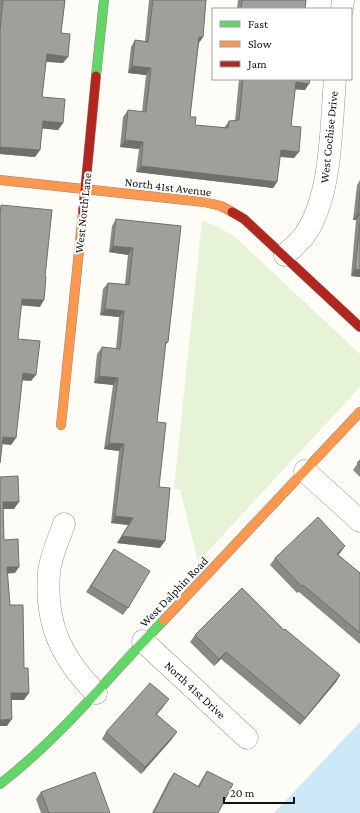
<svg xmlns="http://www.w3.org/2000/svg" width="360" height="813" font-family="'Crimson Pro',serif">
<rect width="100%" height="100%" fill="#fdfcf7"/>
<!-- green -->
<path fill="#e7f3d7" d="M202 220 218 227 234 236 360 354V387L198 562 180 489H174Z"/>
<!-- water -->
<path fill="#cde8f7" d="M360 722V813H274Z"/>
<g fill="none" stroke-linecap="round" stroke-linejoin="round">
<defs>
<g id="street">
<path d="M342 9 343 0"/>
<path d="M285 255C292 248 301 241 306 233 332 194 331 126 335 79"/>
<path d="M305 471 360 521"/>
<path d="M64 524C59 539 50 557 49 573 45 623 61 658 96 693"/>
<path d="M143 641 247 738"/>
</g>
<g id="fast">
<path d="M96 76 104 0"/>
<path d="M0 784C61 737 110 675 164 620"/>
</g>
<g id="slow">
<path d="M0 180 204 202 221 206 232 212"/>
<path d="M61 425 83 212"/>
<path d="M164 620 360 412"/>
</g>
<g id="jam">
<path d="M83 212 96 76"/>
<path d="M232 212 244 219 360 327"/>
</g>
</defs>
<!-- street casing -->
<use href="#street" stroke="#979795" stroke-width="23"/>
<!-- fast casing -->
<use href="#fast" stroke="#8e8d8b" stroke-width="10"/>
<!-- slow casing -->
<use href="#slow" stroke="#8e8d8b" stroke-width="10"/>
<!-- jam casing -->
<use href="#jam" stroke="#8e8d8b" stroke-width="10"/>
<!-- street -->
<use href="#street" stroke="#fffffe" stroke-width="22"/>
<!-- fast -->
<use href="#fast" stroke="#63d668" stroke-width="9"/>
<!-- slow -->
<use href="#slow" stroke="#ff974d" stroke-width="9"/>
<!-- jam -->
<use href="#jam" stroke="#b3261e" stroke-width="9"/>
</g>
<!-- wall -->
<g fill="#8a8986">
<path d="M0 0H65L61 33 63 63 46 62 42 97 63 123 58 130 42 128 40 150 35 157 0 154Z"/>
<path d="M149 0H206L203 37 199 43 190 117 195 125 224 128 229 121H235L239 79H310L305 90 295 89 291 126 294 158 280 157 277 182 273 188 136 172 139 149 120 147 123 117 128 110 142 112 146 75 128 73 131 47 135 40 145 41Z"/>
<path d="M238 0H306L305 9H237Z"/>
<path d="M360 180V277L351 276 356 220H353L357 185Z"/>
<path d="M116 219 181 226 168 342 165 345 157 422 159 487 160 548 117 543 128 525 111 523 119 451 104 449 113 385 94 383 97 354 102 347 116 349 119 317 100 315 103 289 108 283 125 284 128 255 109 252 112 226Z"/>
<path d="M360 460V477L353 470Z"/>
<path d="M345 546 338 555 360 573V644L299 592 297 593 270 565 275 558Z"/>
<path d="M114 549 128 608 123 615 86 592Z"/>
<path d="M284 630 340 675 336 682 300 725 221 659 214 666 190 642 195 635Z"/>
<path d="M164 706 157 714 172 739 141 774 102 739 106 732Z"/>
<path d="M207 771 218 813H152L169 780 174 773 198 786 203 777Z"/>
<path d="M41 792 110 813H41L36 799Z"/>
</g>
<!-- shaded-wall -->
<g fill="#716f6d">
<path d="M199 37H203L198 44Z"/>
<path d="M47 54 68 57 63 63 42 61Z"/>
<path d="M132 66 151 68 146 75 128 73Z"/>
<path d="M296 82 309 84 305 90 291 89Z"/>
<path d="M43 121 63 123 58 130 38 128Z"/>
<path d="M125 140 143 142 139 149 120 147Z"/>
<path d="M0 147 40 150 35 157 0 154Z"/>
<path d="M281 150 299 152 294 158 276 156Z"/>
<path d="M141 166 277 182 273 188 136 172Z"/>
<path d="M358 213H360V215L356 220H353Z"/>
<path d="M113 246 133 248 128 255 109 252Z"/>
<path d="M355 269 360 270V277L351 276Z"/>
<path d="M22 299 44 300 40 307 17 305Z"/>
<path d="M105 309 124 311 119 317 100 315Z"/>
<path d="M23 373 36 375 31 381 18 380Z"/>
<path d="M99 376 118 378 113 385 94 383Z"/>
<path d="M3 437 16 438 11 445 0 444Z"/>
<path d="M109 443 124 444 119 451 104 449Z"/>
<path d="M3 502H19L14 509H0Z"/>
<path d="M115 516 133 518 128 525 111 523Z"/>
<path d="M122 536 165 541 160 548 117 543Z"/>
<path d="M345 546 340 553 332 560 337 554Z"/>
<path d="M7 567H19L15 573 3 574Z"/>
<path d="M226 652 221 659 214 666 219 659Z"/>
<path d="M340 675 336 682 300 725 305 718Z"/>
<path d="M11 693H29L24 700H6Z"/>
<path d="M169 699 164 706 152 720 156 714Z"/>
<path d="M12 719 7 726H0V720Z"/>
<path d="M177 732 172 739 141 774 145 767Z"/>
</g>
<!-- building -->
<g fill="#a19f9c" stroke="#716f6d">
<path d="M3 0H65L61 33 70 34 68 57 47 54 42 97 65 99 63 123 43 121 40 150 0 147V30Z"/>
<path d="M153 0H206L203 37H199L190 117H196L195 125 228 128 229 121 239 120 243 79H310L309 84 296 82 291 126 301 127 299 152 281 150 277 182 141 166 143 142 125 140 128 110 146 112 151 68 132 66 135 40 148 42Z"/>
<path d="M242 0H306L305 9H241Z"/>
<path d="M360 191V213H358Z"/>
<path d="M1 205 52 210 45 277H46L44 300 22 299 18 339 40 341 36 375 23 373 16 438 3 437 0 463V215Z"/>
<path d="M116 219 181 226 168 342H166L157 422 166 423 159 487 170 488 165 541 122 536 133 518 115 516 124 444 109 443 118 378 99 376 102 347 120 349 124 311 105 309 108 283 129 285 133 248 113 246Z"/>
<path d="M360 224V270L355 269Z"/>
<path d="M360 460V466L357 463Z"/>
<path d="M18 476 19 502H3L4 540 18 539 19 567H7L10 605H23L24 668H28L29 693H11L12 719 0 720V477Z"/>
<path d="M318 517 345 546 337 554 360 573V633L303 585 302 587 275 558Z"/>
<path d="M114 549 150 571 128 608 91 586Z"/>
<path d="M242 588 284 630 285 629 340 675 305 718 226 652 219 659 195 635Z"/>
<path d="M150 683 169 699 156 714 177 732 145 767 106 732Z"/>
<path d="M207 771 233 784 218 813H156L154 812 174 773 199 787Z"/>
<path d="M95 772 110 813H49L41 792Z"/>
</g>
<g text-anchor="middle" stroke-width="4" stroke-linejoin="round" paint-order="stroke">
<!-- street labels -->
<g font-size="12" fill="#111" stroke="#fff">
<text transform="translate(329 137) rotate(-84)" y="4">West Cochise Drive</text>
<text transform="translate(168 187) rotate(7)" y="4">North 41st Avenue</text>
<text transform="translate(83 213) rotate(-84)" y="4">West North Lane</text>
<text transform="translate(174 592) rotate(-46)" y="4">West Dalphin Road</text>
<text transform="translate(195 690) rotate(43)" y="4">North 41st Drive</text>
</g>
</g>
<!-- legend -->
<rect x="212" y="8" width="140" height="72" fill="#ffffff" stroke="#a0a0a0"/>
<rect x="220" y="21" width="20" height="6" fill="#63d668" stroke="#a0a0a0"/>
<text x="248" y="28" font-size="12" fill="#111111">Fast</text>
<rect x="220" y="41" width="20" height="6" fill="#ff974d" stroke="#a0a0a0"/>
<text x="248" y="48" font-size="12" fill="#111111">Slow</text>
<rect x="220" y="61" width="20" height="6" fill="#b3261e" stroke="#a0a0a0"/>
<text x="248" y="68" font-size="12" fill="#111111">Jam</text>
<!-- scale -->
<path d="M224 797v6h70v-6" fill="none" stroke="#111111" stroke-width="2"/>
<text x="230" y="797" font-size="12" fill="#111111" stroke="#ffffff" stroke-width="3" paint-order="stroke">20 m</text>
</svg>
